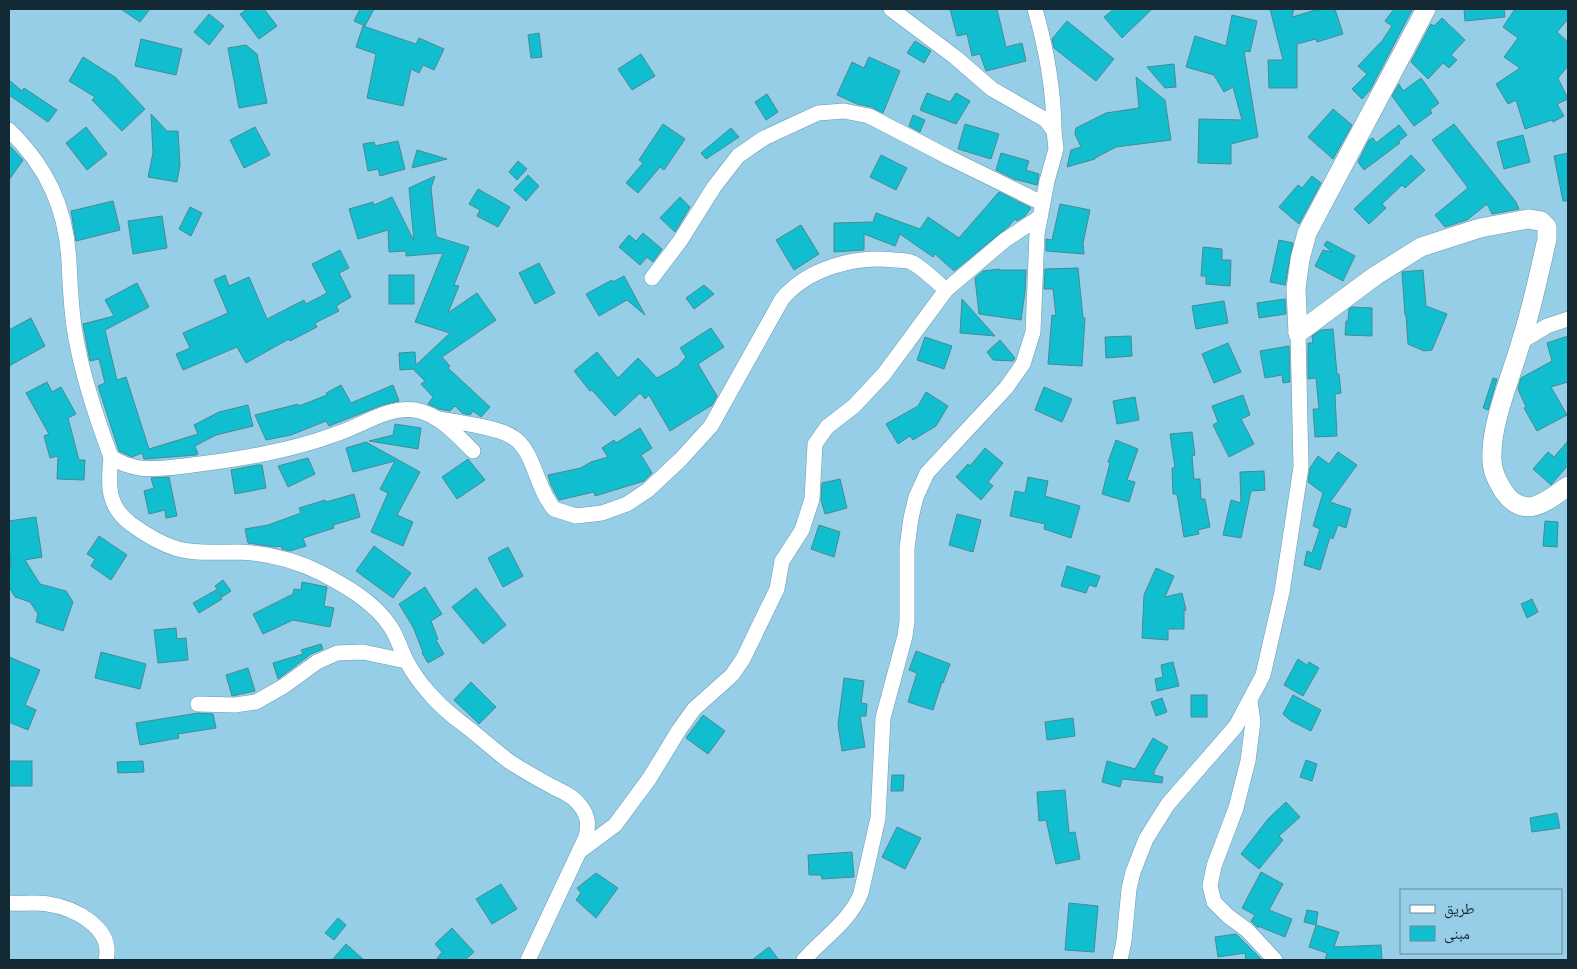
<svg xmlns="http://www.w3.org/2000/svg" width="1577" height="969" font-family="'Varela Round','Noto Naskh Arabic',sans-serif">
<rect width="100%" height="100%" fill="#96cee7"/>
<!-- building -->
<g fill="#11becf" stroke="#498a92">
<path d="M121 9H150L140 22Z"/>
<path d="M248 9H264L277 26 259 39 240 14Z"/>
<path d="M360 9H374L365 26 354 21Z"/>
<path d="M950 9H997L1006 47 1022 43 1026 61 986 71 980 54 972 56 967 34 957 36Z"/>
<path d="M1114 9H1152L1122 38 1104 17Z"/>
<path d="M1270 9H1294L1292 17 1319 9H1335L1343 34 1317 42 1316 39 1297 44V88H1269L1268 60H1283Z"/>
<path d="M1394 9H1410L1412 10 1370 90 1362 99 1352 89 1367 74 1358 66 1382 41 1392 26 1385 21Z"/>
<path d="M1464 9H1504L1505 17 1465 21Z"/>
<path d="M1515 9H1568V19L1557 32 1568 42V66L1558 78 1568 99 1557 104 1564 116 1553 122 1552 120 1525 129 1516 100 1508 104 1496 84 1520 68 1504 57 1518 38 1503 27Z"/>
<path d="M209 14 224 26 209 45 194 32Z"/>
<path d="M1232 15 1257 21 1250 52 1244 51 1258 137 1231 144V164L1198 163 1199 119 1242 120 1233 87 1224 92 1214 75 1186 67 1195 36 1226 46Z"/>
<path d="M1442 18 1465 40 1451 55 1457 60 1449 68 1443 63 1428 79 1411 62 1431 24 1434 26Z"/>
<path d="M1067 21 1114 59 1096 81 1054 48 1052 39Z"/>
<path d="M363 26 416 44 419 38 444 49 434 70 423 65 419 73 411 69 403 106 367 98 376 54 356 47Z"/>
<path d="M539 33 542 57 531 58 528 35Z"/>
<path d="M141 39 182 49 176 75 135 66Z"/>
<path d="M915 41 931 51 924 63 907 53Z"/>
<path d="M246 45 257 54 267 103 239 108 228 48Z"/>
<path d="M641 54 655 76 632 90 618 69Z"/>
<path d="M83 57 115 77 145 109 122 131 92 100 95 97 69 81Z"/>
<path d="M869 57 900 71 883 113 871 107 857 104 837 95 852 62 864 68Z"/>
<path d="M1174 64 1176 87 1165 88 1147 67Z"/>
<path d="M1136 77 1165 100 1171 140 1116 147 1095 158V159L1067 167 1071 150 1081 147 1075 134 1076 128 1106 113 1139 108Z"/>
<path d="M1421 78 1439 103 1430 110 1432 113 1414 126 1392 96 1399 84 1403 91Z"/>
<path d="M9 80 22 91 24 88 57 110 48 122 9 95Z"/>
<path d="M927 93 950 102 956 93 970 101 956 124 920 110Z"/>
<path d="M767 94 778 112 766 120 755 102Z"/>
<path d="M1333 109 1352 125 1333 159 1308 137Z"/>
<path d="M151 114 167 131H178L180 165 177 182 148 177 153 153Z"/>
<path d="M913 115 925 120 920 132 909 126Z"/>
<path d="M663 124 685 139 664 170 660 167 638 193 626 183 643 163 639 160Z"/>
<path d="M965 124 999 134 991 159 958 149Z"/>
<path d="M1454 124 1516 202 1519 209 1492 214 1487 204 1467 220 1445 227 1435 215 1468 188 1432 140Z"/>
<path d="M1399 125 1407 135 1398 142 1400 143 1364 170 1358 162 1369 140 1373 138 1376 143Z"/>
<path d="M86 127 107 154 87 170 66 143Z"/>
<path d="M255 127 270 155 244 168 230 140Z"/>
<path d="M731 128 739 137 706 159 701 153Z"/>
<path d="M1523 135 1530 162 1504 169 1497 142Z"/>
<path d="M398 141 405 169 380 176 378 169 368 171 363 144 374 142 375 146Z"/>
<path d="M9 145 23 160 9 180Z"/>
<path d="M417 150 447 159 412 168Z"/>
<path d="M1001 153 1029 161 1026 170 1039 174 1037 185 1014 179 996 170Z"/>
<path d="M1568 153V201H1563L1554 156Z"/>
<path d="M881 155 907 168 896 190 870 177Z"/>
<path d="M1411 155 1425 170 1405 188 1402 185 1382 204 1386 208 1369 224 1354 209Z"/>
<path d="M518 161 527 169 517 180 509 172Z"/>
<path d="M528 175 539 186 526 201 514 190Z"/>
<path d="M435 176 431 188 436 235 437 237 469 247 454 285 459 286 448 313 477 293 496 320 442 357 450 366 448 368 490 407 481 417 473 411 470 415 462 413 455 406 450 411 439 409 428 404 433 397 421 384 425 381 413 369 400 370 399 353 415 352 416 365 450 333 415 322 443 253 406 256V251L389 252 388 230 358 239 349 209 373 202 374 205 392 197 414 241 409 188Z"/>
<path d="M1312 176 1321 183 1299 224 1279 207 1298 185 1302 188Z"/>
<path d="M478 189 510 207 498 227 477 216 480 210 469 204Z"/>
<path d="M999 192 1031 208 1025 216 1017 221 1015 219 1009 226 954 271 935 254 933 257 900 234 895 246 864 234V250L834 252V223L873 222 876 213 920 229 928 217 959 238Z"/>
<path d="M680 197 690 207 675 232 660 218Z"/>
<path d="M113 201 120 230 76 241 71 211Z"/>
<path d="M1060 204 1090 210 1083 243 1084 254 1046 251V239L1052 240Z"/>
<path d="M190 207 202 213 191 236 179 229Z"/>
<path d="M162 216 167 248 133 254 128 221Z"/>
<path d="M801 225 819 254 794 270 776 240Z"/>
<path d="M643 233 662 249 653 262 647 257 640 265 619 247 629 235 636 241Z"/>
<path d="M1279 240 1293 243 1285 285 1270 282Z"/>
<path d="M1327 241 1355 256 1343 281 1315 266 1323 250 1332 252 1324 245Z"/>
<path d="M1203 247 1222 249V260H1231L1230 286 1206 284V276H1201Z"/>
<path d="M340 250 349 268 339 273 351 297 336 306 339 311 315 323 317 327 290 341 289 339 246 363 237 347 183 370 176 354 190 348 183 333 228 313 214 280 225 275 229 286 249 277 267 319 304 300 306 304 327 293 312 264Z"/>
<path d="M539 263 555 293 535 304 519 273Z"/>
<path d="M1078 268 1083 318H1085L1082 366 1048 364 1052 315 1056 316 1053 289H1044L1045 269Z"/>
<path d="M999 269V270H1026L1025 292 1021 320 979 314 975 278 983 271Z"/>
<path d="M1423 270 1426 306 1447 314 1432 350 1424 351 1408 344 1406 315H1405L1402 272Z"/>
<rect x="389" y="275" width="25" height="29"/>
<path d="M624 276 645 315 627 300 599 316 586 294 612 280 613 282Z"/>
<path d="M137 283 149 307 105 330 117 380 126 377 149 449 198 434 194 425 219 412 248 405 253 426 216 435 195 446 198 454 196 455 146 459H144L142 453 132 457 119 451 98 386 105 383 99 359 90 361 83 324 114 316 105 300Z"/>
<path d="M704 285 714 294 694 309 686 298Z"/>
<path d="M962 299 995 336 960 333Z"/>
<path d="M1285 299 1286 314 1259 318 1257 303Z"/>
<path d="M1224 301 1228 323 1196 329 1192 306Z"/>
<path d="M1352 307 1372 308V336L1345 335 1346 321H1348L1349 309Z"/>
<path d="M31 318 45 346 9 366V330Z"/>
<path d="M711 328 724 347 698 364 717 396 712 405 670 431 649 395 645 399 640 393 615 416 592 390 590 391 574 371 597 352 618 378 638 358 657 378 678 366 686 357 680 348Z"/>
<path d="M1333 329 1337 374H1339L1341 393 1335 394 1337 436 1315 437 1313 409H1319L1316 378 1308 379V343H1313L1312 336 1321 330Z"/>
<path d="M1131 336 1132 356 1106 358 1105 337Z"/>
<path d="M1568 336V382L1551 387 1567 415 1537 431 1524 408 1526 407 1518 389 1521 378 1552 361 1547 343Z"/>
<path d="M925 337 952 346 944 369 917 360Z"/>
<path d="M1000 340 1015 358 1013 361 993 360 987 352Z"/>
<path d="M1228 343 1241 372 1214 383 1202 354Z"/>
<path d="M1289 346 1290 382 1283 383 1282 375 1265 378 1260 351Z"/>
<path d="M1493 378 1497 379 1488 410 1483 408Z"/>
<path d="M47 382 52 392 61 387 76 414 68 418 79 460H85L84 480 57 479 58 456 50 458 44 436 49 434 26 393Z"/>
<path d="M341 385 351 403 393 385 399 401 382 405 329 426 326 421 291 435 266 440 255 415 298 404 299 406 327 395 326 393Z"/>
<path d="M1044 387 1072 399 1062 422 1035 410Z"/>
<path d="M926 392 948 406 936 426 913 440 910 436 898 444 886 424 918 406Z"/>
<path d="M1243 395 1250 415 1241 419 1254 444 1229 457 1213 425 1218 422 1212 406Z"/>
<path d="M1135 397 1139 420 1117 424 1113 401Z"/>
<path d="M395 424 421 428 418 449 369 441 393 435Z"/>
<path d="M640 428 652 448 641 455 652 473 644 481 595 496 594 492 559 500 551 485 548 475 581 468 591 462 608 457 602 448 614 440 616 443Z"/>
<path d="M1192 432 1195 455 1192 456 1194 479H1200L1201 499H1205L1210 527 1198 530 1199 534 1184 537 1177 494H1173L1172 468H1175L1170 434Z"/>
<path d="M1116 440 1138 449 1127 480 1135 482 1129 502 1102 494 1110 463 1108 462Z"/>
<path d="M1568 441V465L1551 485 1533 469 1548 452 1554 457Z"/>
<path d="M366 442 420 472 397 515 413 522 403 546 371 532 388 493 380 489 395 461 353 472 346 448Z"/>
<path d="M985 448 1003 463 988 482 993 486 981 500 956 477 968 464 970 466Z"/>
<path d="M1338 452 1357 465 1330 502 1351 509 1346 528 1338 525 1333 539 1330 537 1320 570 1304 565 1307 551 1312 553 1320 529 1313 526 1323 493 1308 482 1310 468 1318 456 1329 464Z"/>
<path d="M308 458 315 474 288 487 278 466Z"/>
<path d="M468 459 485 480 457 499 442 477Z"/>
<path d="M257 465H262L266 488 235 494 231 470Z"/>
<path d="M1264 471 1265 490 1251 491 1241 538 1223 535 1231 500 1241 503 1240 472Z"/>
<path d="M169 477 177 516 166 518 165 510 149 514 144 491 154 488 151 478Z"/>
<path d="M1028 477 1048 481 1045 496 1080 506 1071 538 1044 529 1045 524 1010 516 1015 491 1025 493Z"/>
<path d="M840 479 847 508 825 514 821 500 822 483Z"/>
<path d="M354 494 360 517 333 525 334 528 303 538 306 546 290 551 282 549 281 546 275 547 248 543 245 529 268 525 301 513 299 508 325 500 326 502Z"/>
<path d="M957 514 981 520 973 552 949 545Z"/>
<path d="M36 517 42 557 25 560 40 584 66 591 73 602 63 631 36 622 38 614 30 602 15 597 9 587V570L11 563 9 550V521Z"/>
<path d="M1545 521 1558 522 1557 547 1543 546Z"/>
<path d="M819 525 840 532 834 557 811 549Z"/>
<path d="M99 536 127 555 111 580 91 566 95 559 87 554Z"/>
<path d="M374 546 411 573 393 598 356 571Z"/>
<path d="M508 547 523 576 503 587 488 558Z"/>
<path d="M1067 566 1100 576 1096 587 1089 585 1086 593 1061 586Z"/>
<path d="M1156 568 1174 576 1165 597 1182 593 1186 610 1184 611V629H1168V640L1142 638 1144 595Z"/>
<path d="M223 580 231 591 222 597 215 586Z"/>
<path d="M302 582 327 587 324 606 334 608 330 627 293 620 263 634 253 614 293 594 294 589 301 590Z"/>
<path d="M425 587 442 614 431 621 438 639 436 640 444 654 428 663 422 653 423 652 413 627 399 604Z"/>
<path d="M476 588 506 625 483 644 452 607Z"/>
<path d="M216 590 222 599 199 613 193 603Z"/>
<path d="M1532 599 1538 612 1527 618 1521 604Z"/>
<path d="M176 628 177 639 186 638 188 660 158 663 154 630Z"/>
<path d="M321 644 323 649 311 654 278 679 273 663 303 654 301 650Z"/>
<path d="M916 651 950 664 943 683 942 682 933 710 908 702 917 673 909 670Z"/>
<path d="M101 652 146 664 140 689 95 678Z"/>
<path d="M9 657 40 670 25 705 36 710 28 730 9 722Z"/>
<path d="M1298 659 1307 665 1309 662 1319 668 1303 696 1284 685Z"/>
<path d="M1173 662 1179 686 1157 691 1155 679 1163 677 1161 665Z"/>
<path d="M248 668 255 691 232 696 226 675Z"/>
<path d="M844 678 864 681 861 703 867 704 866 716H860L865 747 842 751 838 725Z"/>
<path d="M471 682 496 707 479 724 454 700Z"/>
<rect x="1191" y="695" width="16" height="22"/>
<path d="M1293 695 1321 710 1311 731 1291 721 1283 714Z"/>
<path d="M1162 698 1167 712 1156 716 1151 702Z"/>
<path d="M198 713 213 714 216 728 178 734 179 738 140 745 136 723Z"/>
<path d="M703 715 725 731 708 754 686 738Z"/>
<path d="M1073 718 1075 736 1047 740 1045 722Z"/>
<path d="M1153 738 1168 747 1154 771V775L1163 777 1162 783 1122 779 1120 787 1102 782 1107 761 1135 769Z"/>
<path d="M1306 760 1317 764 1312 781 1300 777Z"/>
<rect x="9" y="761" width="23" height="25"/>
<path d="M143 761 144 772 118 773 117 762Z"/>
<path d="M892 775H904L903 791H891Z"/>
<path d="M1065 790 1069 833 1075 832 1080 859 1056 864 1046 820 1039 821 1037 792Z"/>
<path d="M1286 802 1300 817 1279 836 1283 840 1259 869 1241 854 1268 819Z"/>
<path d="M1557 813 1560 828 1532 832 1530 818Z"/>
<path d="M897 827 921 838 905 869 882 857Z"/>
<path d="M852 852 854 877 822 879 821 875H809L808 855Z"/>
<path d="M1261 872 1283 884 1269 910 1292 919 1285 937 1258 926V928L1251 921 1255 915 1242 908Z"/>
<path d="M596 873 618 888 596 918 576 900 581 893 577 888Z"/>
<path d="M501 884 517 909 492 924 476 899Z"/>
<path d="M1069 903 1098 906 1094 952 1065 950Z"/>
<path d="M1307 910 1318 912 1316 925 1339 932 1334 947 1381 945 1382 960H1325L1327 953 1309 947 1316 925 1304 922Z"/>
<path d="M338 918 346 925 334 940 325 933Z"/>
<path d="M452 928 474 952 465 960H436L442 952 435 944Z"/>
<path d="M1236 934 1260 958V960H1246L1245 953 1218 957 1215 937Z"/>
<path d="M346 944 364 960H332Z"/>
<path d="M769 947 779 960H752Z"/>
</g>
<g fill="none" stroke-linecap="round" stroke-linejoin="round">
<defs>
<g id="minor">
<path d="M1035 9C1046 48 1054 90 1054 131"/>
<path d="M9 130C47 167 66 208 69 261 70 286 71 309 75 333 82 375 96 417 111 457 120 463 129 466 139 468 157 470 175 467 192 465 241 459 290 451 336 434 361 426 388 406 415 410 439 414 457 435 473 451"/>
<path d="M652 278 680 241 714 187 738 156 764 138 818 113 844 111 869 116 950 158 1042 203"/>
<path d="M946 290 1005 240 1040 217"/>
<path d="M1522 341 1547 326 1568 319"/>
<path d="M435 418C454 422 501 427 514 438 519 441 524 448 527 453 537 471 540 492 554 509L576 516 602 513 627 504 648 490 681 459 711 426 782 299C807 269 855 255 894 260 900 260 908 260 913 263 925 270 936 281 946 290L884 374 854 406 827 427 815 444 812 499 802 530 782 561 777 589 743 659 732 675 694 709 679 730 649 779 615 825 580 851"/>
<path d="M111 457C108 485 107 506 131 524 146 535 161 544 178 549 197 554 218 552 238 552 267 553 295 560 321 573 346 586 374 602 390 626 397 636 400 648 406 660 419 685 441 708 463 724 479 736 494 750 510 762 524 771 538 779 553 787 561 791 572 795 578 803 588 814 589 823 586 837L528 960"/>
<path d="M1250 701 1253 722 1248 761 1236 808 1214 866 1210 886 1214 902 1228 916 1247 930 1275 960"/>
<path d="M198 704 235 705 256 702 284 686 317 662 337 653 363 652 406 661"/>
<path d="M9 903C22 904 35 902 48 904 75 908 114 928 106 960"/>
<path d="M804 960C823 938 851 920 861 893L878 818 883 718 905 636 907 621V548L911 518 916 497 927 473 1006 388 1023 364 1033 332 1037 234 1047 181 1056 149 1054 131 1046 120 992 89 955 57 891 9"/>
<path d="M1120 960 1124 941 1129 889 1133 872 1146 839 1168 804 1236 726 1263 675 1282 592 1301 467 1298 333"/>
</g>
<g id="tertiary">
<path d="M1298 333 1375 276 1421 247 1480 228 1528 219 1541 221 1547 227V239C1539 274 1532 308 1521 342 1511 377 1490 425 1492 460 1492 472 1498 482 1504 492 1525 521 1547 501 1568 486"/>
<path d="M1298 333 1296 289 1300 259 1307 233 1426 9"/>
</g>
</defs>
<!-- minor casing -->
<use href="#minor" stroke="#659cb3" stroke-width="16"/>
<!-- tertiary casing -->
<use href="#tertiary" stroke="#659cb3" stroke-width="20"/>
<!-- minor -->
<use href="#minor" stroke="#fff" stroke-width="15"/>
<!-- tertiary -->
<use href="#tertiary" stroke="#fff" stroke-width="19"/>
</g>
<!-- border -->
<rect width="1577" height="969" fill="none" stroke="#132a34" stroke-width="20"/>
<!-- legend -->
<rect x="1400" y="889" width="162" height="65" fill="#96cee7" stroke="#628c9f"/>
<rect x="1410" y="905" width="25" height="8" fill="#ffffff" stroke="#628c9f"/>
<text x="1444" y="914" font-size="15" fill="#132a34">طريق</text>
<rect x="1410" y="926" width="25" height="15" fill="#11becf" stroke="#628c9f"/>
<text x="1444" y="939" font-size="15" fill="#132a34">مبنى</text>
</svg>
